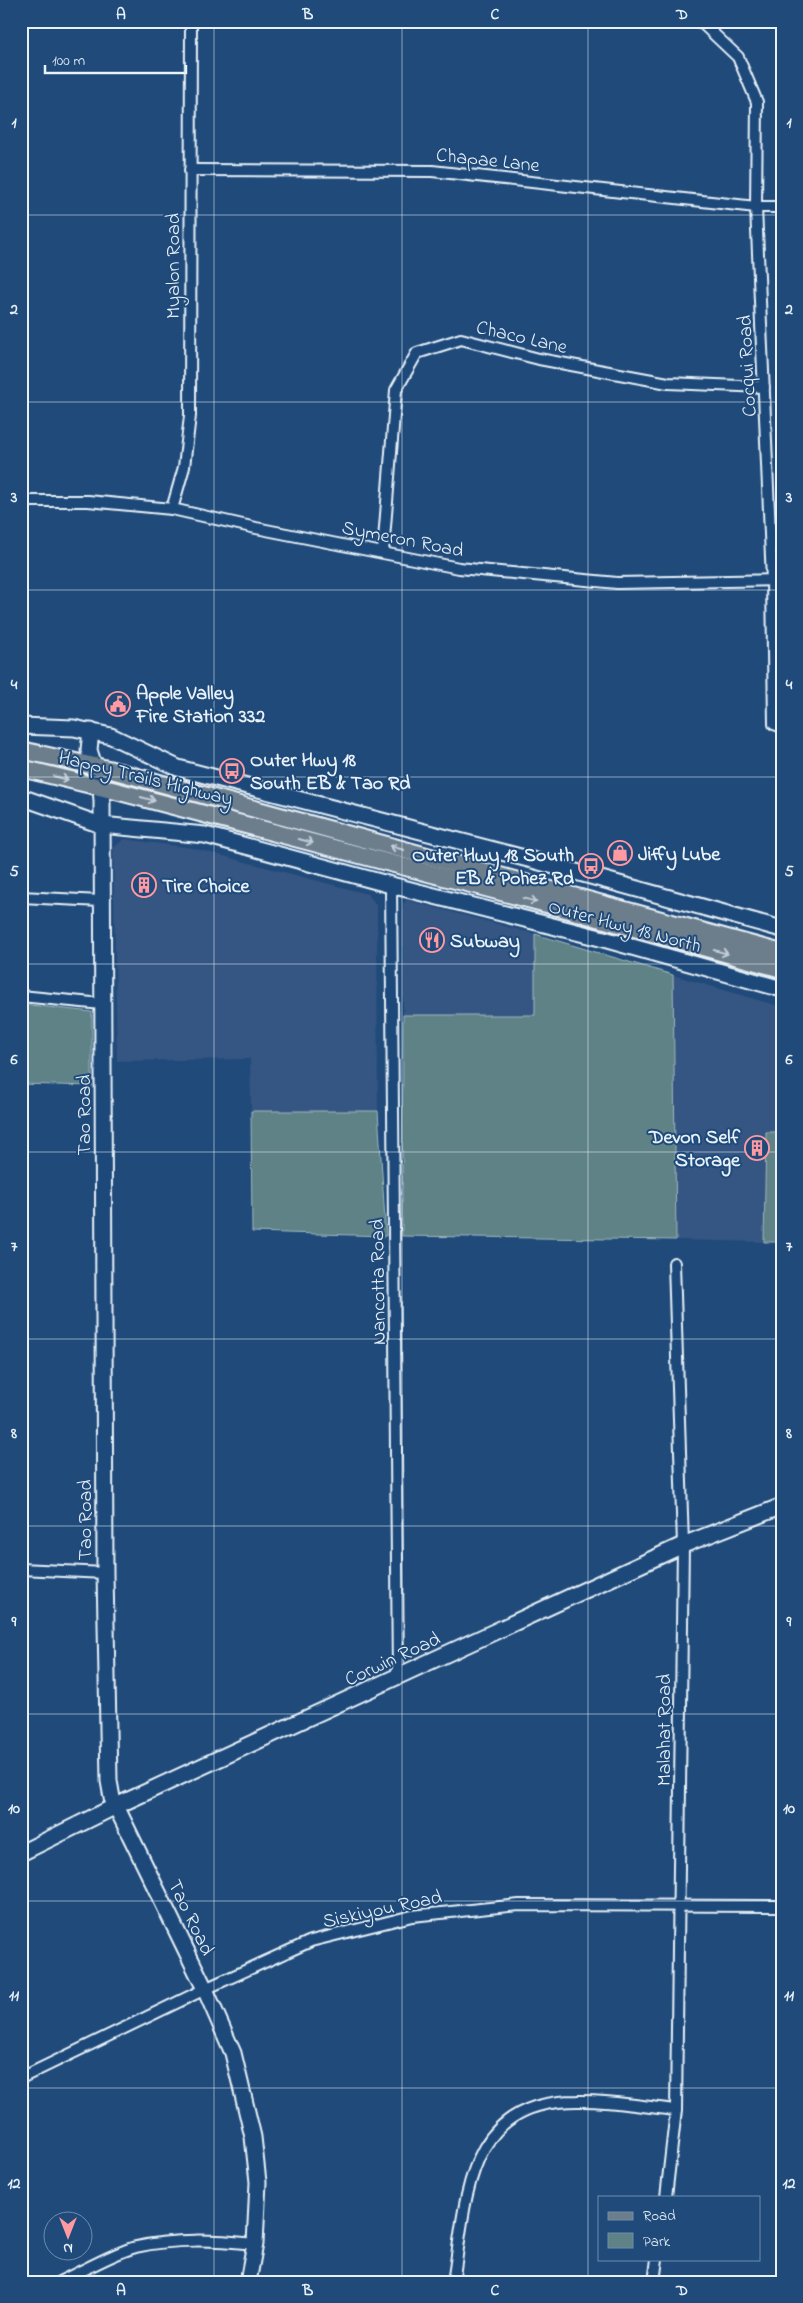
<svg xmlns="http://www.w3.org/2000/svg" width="803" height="2303" font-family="'Indie Flower',sans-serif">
<rect width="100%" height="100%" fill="#1f4a7a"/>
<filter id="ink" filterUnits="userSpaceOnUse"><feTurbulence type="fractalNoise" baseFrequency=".02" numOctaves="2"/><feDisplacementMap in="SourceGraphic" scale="10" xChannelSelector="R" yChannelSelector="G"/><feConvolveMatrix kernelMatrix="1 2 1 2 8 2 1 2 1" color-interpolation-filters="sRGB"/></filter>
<g filter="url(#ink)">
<!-- built -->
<g fill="#355583">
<path d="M124 839 193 848 368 894 377 906 378 1111H251L250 1059 117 1061 113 848Z"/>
<path d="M406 900 535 934V1015H403V904Z"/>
<path d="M673 975 782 1007V1132H766L764 1242 676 1240Z"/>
</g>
<!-- green -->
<g fill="#5e8286" stroke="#a3babf">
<path d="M535 934 673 975 676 1240 402 1236 403 1015H535Z"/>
<path d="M21 1004 92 1012V1086L21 1084Z"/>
<path d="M251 1111H378L386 1236 252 1232Z"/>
<path d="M766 1132H782V1242H764Z"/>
</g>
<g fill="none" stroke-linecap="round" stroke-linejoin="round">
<defs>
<g id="street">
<path d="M697 21 702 23 738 57 757 102 756 207 772 581 774 724 782 727"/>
<path d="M190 170 432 171 756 207H782"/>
<path d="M21 501H88L172 509 256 528 459 568 617 583 782 580"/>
<path d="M172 509 184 467 190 416 191 21"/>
<path d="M383 552 396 390 417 353 461 339 539 359 668 383 764 387"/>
<path d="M391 885 398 1677"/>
<path d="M21 897 101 901"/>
<path d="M21 996 102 1004"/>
<path d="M21 1569 105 1573"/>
<path d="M21 2078 205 1989 311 1941 412 1916 519 1905 782 1906"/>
<path d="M666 2197 676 2110 683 1545 674 1263"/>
<path d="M59 2282C81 2272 113 2253 136 2247 175 2238 215 2240 255 2244"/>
<path d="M453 2282C467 2197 465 2101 577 2101 610 2100 644 2107 676 2110"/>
<path d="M654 2282 657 2259"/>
</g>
<g id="secondary">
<path d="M21 726 74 728 111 736 178 768 536 861 782 929"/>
<path d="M91 731 89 750 101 788 102 801 105 1573 109 1781 112 1798 205 1989 233 2053 253 2137 258 2182 255 2244 248 2282"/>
<path d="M21 797 101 825 205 835 391 885 600 938 782 989"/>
<path d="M21 1853 116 1806 683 1545 782 1506"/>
</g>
<g id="primary">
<path d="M21 750 108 769 782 953"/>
<path d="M21 768 116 791 562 908 782 969"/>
</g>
</defs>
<!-- street casing -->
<use href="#street" stroke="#e8f1f8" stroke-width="14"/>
<!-- secondary casing -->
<use href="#secondary" stroke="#e8f1f8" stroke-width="19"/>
<!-- primary casing -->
<use href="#primary" stroke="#e8f1f8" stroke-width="20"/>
<!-- street -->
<use href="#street" stroke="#1f4a7a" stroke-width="10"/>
<!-- secondary -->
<use href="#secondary" stroke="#1f4a7a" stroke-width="15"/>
<!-- primary -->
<use href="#primary" stroke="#6c7d8c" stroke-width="16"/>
</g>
<!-- one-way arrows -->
<defs><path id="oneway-shaft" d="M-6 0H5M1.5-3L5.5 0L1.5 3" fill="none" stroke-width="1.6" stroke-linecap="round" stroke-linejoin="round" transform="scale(1.25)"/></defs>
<g stroke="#c3ced8">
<use href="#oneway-shaft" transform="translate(61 778) rotate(14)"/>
<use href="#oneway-shaft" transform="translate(148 799) rotate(15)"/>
<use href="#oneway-shaft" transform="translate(306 841) rotate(15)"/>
<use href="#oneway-shaft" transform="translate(397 848) rotate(-165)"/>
<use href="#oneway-shaft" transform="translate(530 900) rotate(15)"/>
<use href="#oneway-shaft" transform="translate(721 952) rotate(15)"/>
</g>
</g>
<!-- grid -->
<path fill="none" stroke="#e8f1f8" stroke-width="1" stroke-opacity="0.55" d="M214 21V2282M402 21V2282M588 21V2282M21 215H782M21 402H782M21 590H782M21 777H782M21 964H782M21 1152H782M21 1339H782M21 1526H782M21 1714H782M21 1901H782M21 2088H782"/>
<!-- icons -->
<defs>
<symbol id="civic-ring" viewBox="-11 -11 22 22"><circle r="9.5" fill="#1f4a7a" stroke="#ff9aa2" stroke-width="1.5"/><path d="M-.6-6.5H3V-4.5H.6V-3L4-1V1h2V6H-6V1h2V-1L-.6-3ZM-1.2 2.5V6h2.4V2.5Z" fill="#ff9aa2"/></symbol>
<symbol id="bus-ring" viewBox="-11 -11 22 22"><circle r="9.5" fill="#1f4a7a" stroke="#ff9aa2" stroke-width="1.5"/><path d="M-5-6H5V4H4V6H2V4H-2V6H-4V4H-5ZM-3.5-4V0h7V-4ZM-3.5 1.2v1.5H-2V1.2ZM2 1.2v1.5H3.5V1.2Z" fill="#ff9aa2"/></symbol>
<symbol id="shop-ring" viewBox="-11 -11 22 22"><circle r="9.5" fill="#1f4a7a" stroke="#ff9aa2" stroke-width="1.5"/><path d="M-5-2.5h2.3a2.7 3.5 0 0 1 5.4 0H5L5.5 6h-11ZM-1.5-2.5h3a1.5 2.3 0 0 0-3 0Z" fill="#ff9aa2"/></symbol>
<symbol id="building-ring" viewBox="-11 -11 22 22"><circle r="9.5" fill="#1f4a7a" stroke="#ff9aa2" stroke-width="1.5"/><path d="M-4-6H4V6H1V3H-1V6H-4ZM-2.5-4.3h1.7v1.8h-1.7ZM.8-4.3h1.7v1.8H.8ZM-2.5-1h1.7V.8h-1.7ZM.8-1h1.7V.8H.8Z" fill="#ff9aa2"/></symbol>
<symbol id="restaurant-ring" viewBox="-11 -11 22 22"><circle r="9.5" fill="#1f4a7a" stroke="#ff9aa2" stroke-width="1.5"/><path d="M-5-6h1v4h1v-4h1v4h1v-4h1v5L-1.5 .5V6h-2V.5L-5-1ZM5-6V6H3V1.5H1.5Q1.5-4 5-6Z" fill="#ff9aa2"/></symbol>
</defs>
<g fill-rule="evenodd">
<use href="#civic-ring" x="104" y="690" width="28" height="28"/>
<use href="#bus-ring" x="218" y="757" width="28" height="28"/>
<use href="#shop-ring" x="606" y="839" width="28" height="28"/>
<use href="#bus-ring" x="577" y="852" width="28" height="28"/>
<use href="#building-ring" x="130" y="871" width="28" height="28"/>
<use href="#restaurant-ring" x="418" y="926" width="28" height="28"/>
<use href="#building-ring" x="743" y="1134" width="28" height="28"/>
</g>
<g text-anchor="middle" stroke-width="4" stroke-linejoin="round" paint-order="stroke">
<!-- street labels -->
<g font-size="20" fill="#e8f1f8" stroke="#1f4a7a">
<text transform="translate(488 159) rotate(6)" y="7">Chapae Lane</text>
<text transform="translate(172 266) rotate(-90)" y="7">Myalon Road</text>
<text transform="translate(522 336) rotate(13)" y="7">Chaco Lane</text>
<text transform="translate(746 366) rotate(-93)" y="7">Cocqui Road</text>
<text transform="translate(403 538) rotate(11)" y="7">Symeron Road</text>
<text transform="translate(146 777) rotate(14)" y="7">Happy Trails Highway</text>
<text transform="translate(625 925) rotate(15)" y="7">Outer Hwy 18 North</text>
<text transform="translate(83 1115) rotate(-90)" y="7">Tao Road</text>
<text transform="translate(377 1282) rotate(-91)" y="7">Nancotta Road</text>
<text transform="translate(84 1520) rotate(-90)" y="7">Tao Road</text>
<text transform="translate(392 1658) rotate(-25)" y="7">Corwin Road</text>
<text transform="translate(663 1730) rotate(-90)" y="7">Malahat Road</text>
<text transform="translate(382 1908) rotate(-12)" y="7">Siskiyou Road</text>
<text transform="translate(192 1917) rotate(64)" y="7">Tao Road</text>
</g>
<!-- poi labels -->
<g font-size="20" font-weight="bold" fill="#e8f1f8" stroke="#1f4a7a" text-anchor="start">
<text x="136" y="699">Apple Valley<tspan x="136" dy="23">Fire Station 332</tspan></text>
<text x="250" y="766">Outer Hwy 18<tspan x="250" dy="23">South EB &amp; Tao Rd</tspan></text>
<text x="638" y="860">Jiffy Lube</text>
<text x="574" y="861" text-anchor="end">Outer Hwy 18 South<tspan x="574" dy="23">EB &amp; Pohez Rd</tspan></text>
<text x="162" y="892">Tire Choice</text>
<text x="450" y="947">Subway</text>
<text x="740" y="1143" text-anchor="end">Devon Self<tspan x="740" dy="23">Storage</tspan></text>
</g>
</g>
<!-- margin -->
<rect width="803" height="2303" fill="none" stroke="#1f4a7a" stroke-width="55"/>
<!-- legend -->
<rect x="598" y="2196" width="162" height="65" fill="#1f4a7a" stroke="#6f8dac"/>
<rect x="608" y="2212" width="25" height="8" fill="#6c7d8c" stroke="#6f8dac"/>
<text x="643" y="2220" font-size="15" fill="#e8f1f8">Road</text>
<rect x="608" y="2233" width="25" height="15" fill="#5e8286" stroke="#6f8dac"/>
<text x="643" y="2246" font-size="15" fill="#e8f1f8">Park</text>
<!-- north arrow -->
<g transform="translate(68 2236) rotate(180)"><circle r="24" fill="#1f4a7a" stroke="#6f8dac"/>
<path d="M0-4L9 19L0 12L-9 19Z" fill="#ff9aa2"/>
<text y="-8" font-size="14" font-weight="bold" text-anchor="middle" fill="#e8f1f8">N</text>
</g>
<!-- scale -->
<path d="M45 65v8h141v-8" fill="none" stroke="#e8f1f8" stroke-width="2.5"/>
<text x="52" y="65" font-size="15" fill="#e8f1f8" stroke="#1f4a7a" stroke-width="4" paint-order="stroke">100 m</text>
<rect x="28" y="28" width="748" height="2248" fill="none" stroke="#e8f1f8" stroke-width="2"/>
<g font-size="16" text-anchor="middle" font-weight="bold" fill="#e8f1f8">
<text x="121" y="19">A</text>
<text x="308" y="19">B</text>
<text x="495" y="19">C</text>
<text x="682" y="19">D</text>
<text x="14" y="127">1</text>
<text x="789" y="127">1</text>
<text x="14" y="314">2</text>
<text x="789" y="314">2</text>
<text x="14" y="502">3</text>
<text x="789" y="502">3</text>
<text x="14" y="689">4</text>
<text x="789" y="689">4</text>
<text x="14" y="876">5</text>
<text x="789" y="876">5</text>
<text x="14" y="1064">6</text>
<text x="789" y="1064">6</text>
<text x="14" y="1251">7</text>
<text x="789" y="1251">7</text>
<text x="14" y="1438">8</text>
<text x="789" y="1438">8</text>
<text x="14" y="1626">9</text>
<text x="789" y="1626">9</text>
<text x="14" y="1813">10</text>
<text x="789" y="1813">10</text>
<text x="14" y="2000">11</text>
<text x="789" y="2000">11</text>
<text x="14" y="2188">12</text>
<text x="789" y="2188">12</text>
<text x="121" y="2295">A</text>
<text x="308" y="2295">B</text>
<text x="495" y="2295">C</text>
<text x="682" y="2295">D</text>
</g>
</svg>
